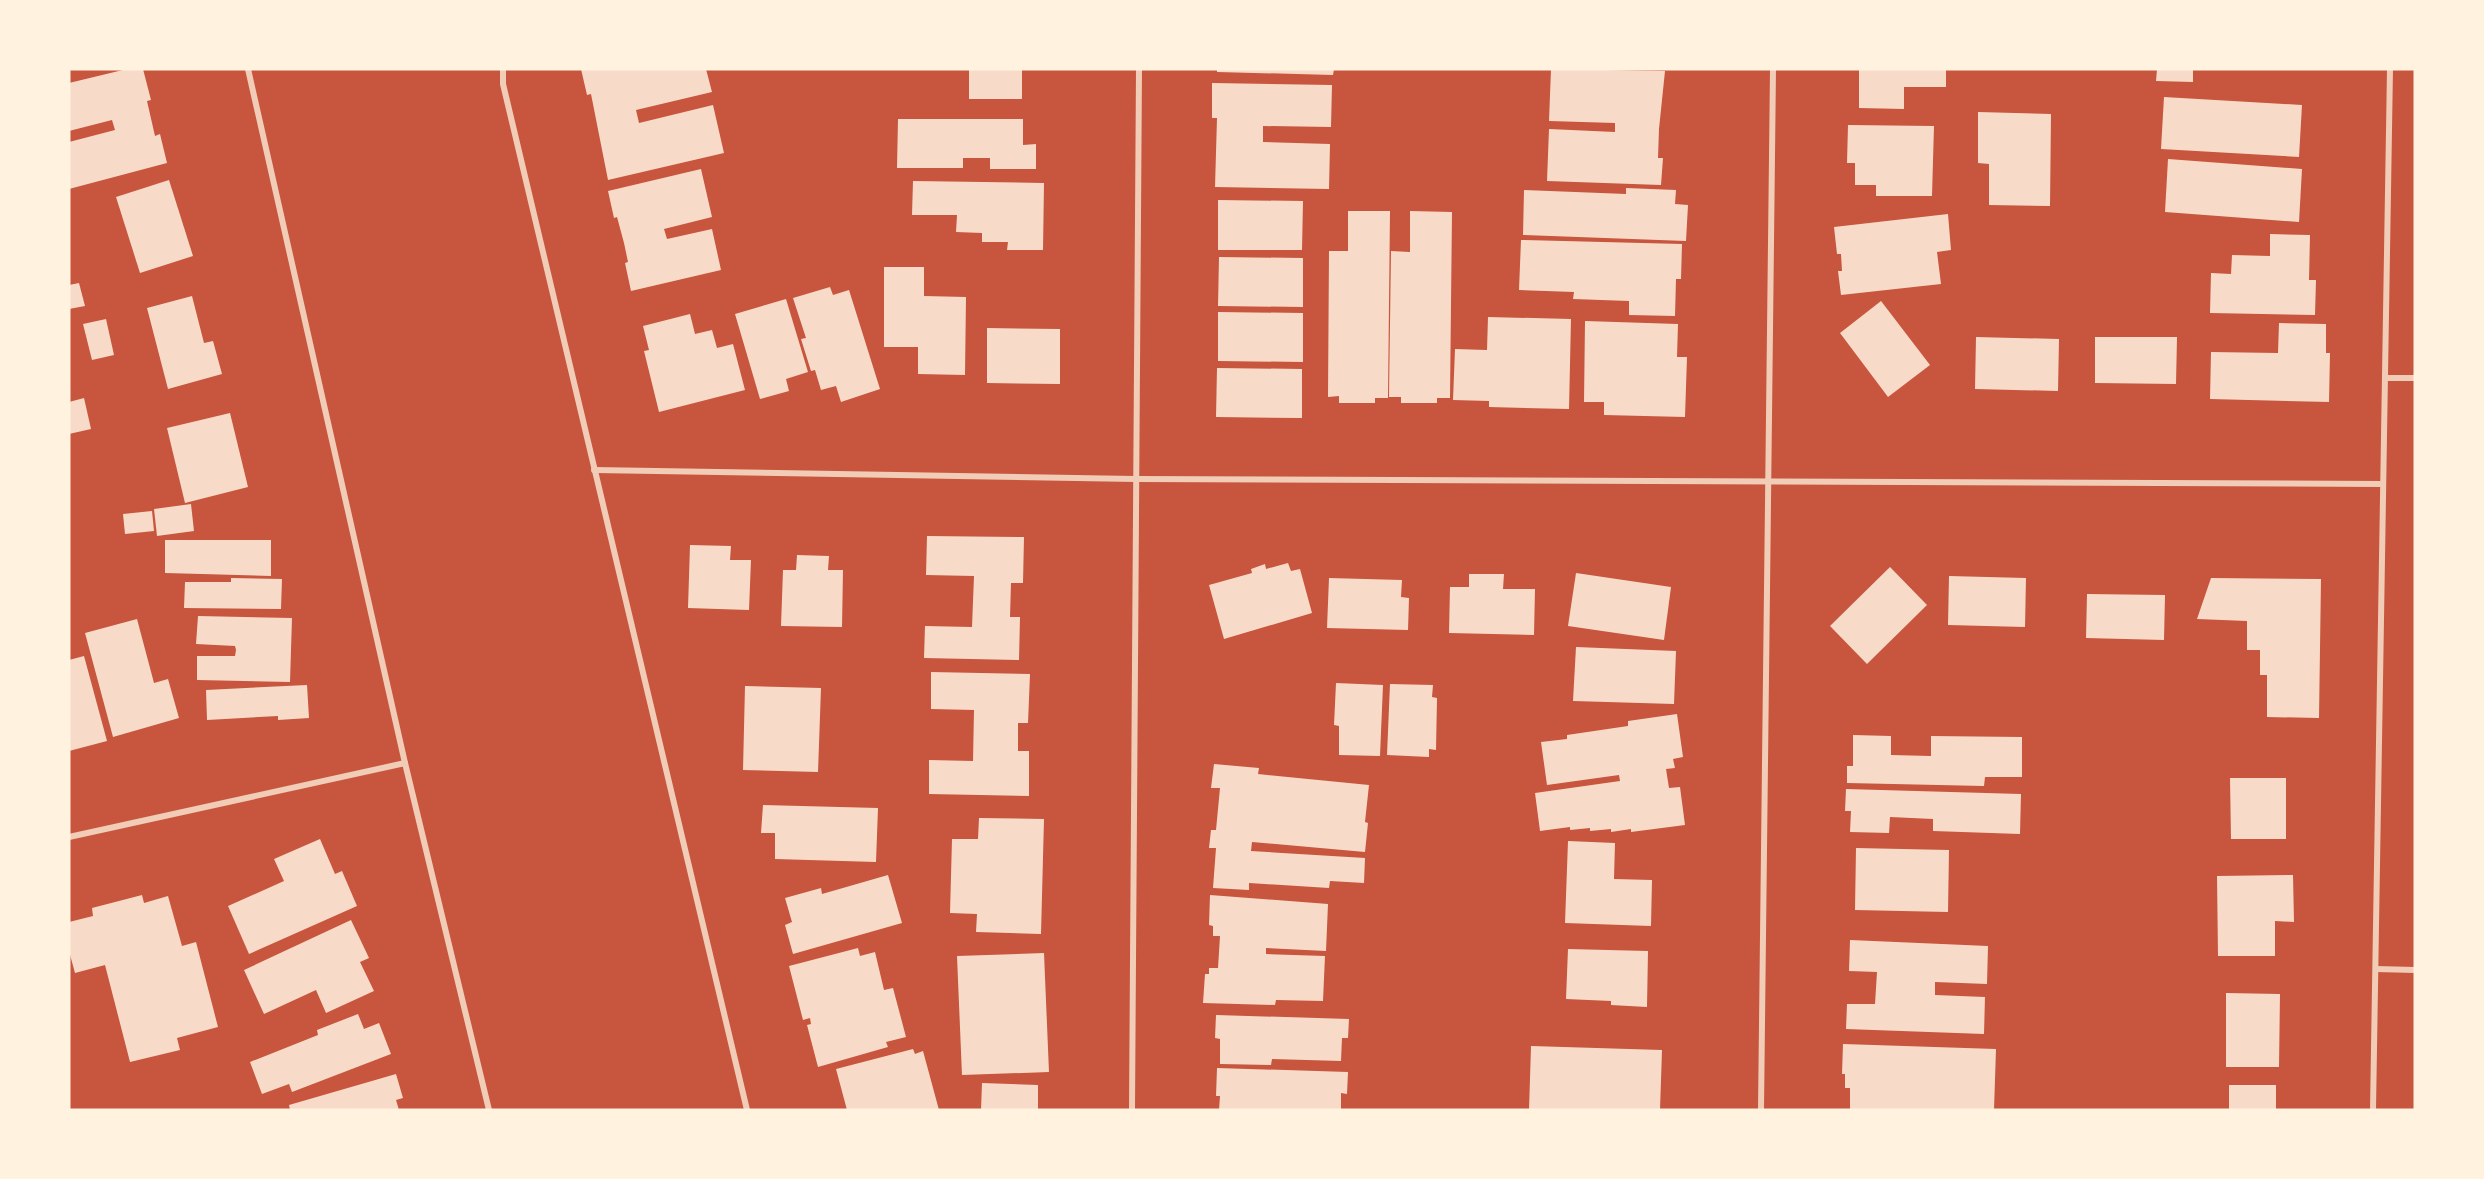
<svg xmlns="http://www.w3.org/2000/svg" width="2484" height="1179" font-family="'Asap Condensed',sans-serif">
<rect width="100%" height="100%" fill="#c8553d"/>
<!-- building -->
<g fill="#f7dbc8">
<path d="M127 69H143L151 100 147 101 155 136 160 134 167 163 69 189V142L115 130 112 120 69 131V83Z"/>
<path d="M581 69H706L712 92 636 110 639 123 713 105 724 153 608 180 591 94 587 95Z"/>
<rect x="969" y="69" width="53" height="30"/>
<path d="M1217 69H1334L1333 75 1217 72Z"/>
<path d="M1551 69 1665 71 1659 129 1658 158H1663L1661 185 1547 181 1549 129 1615 132V123L1549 121Z"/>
<path d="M1859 69H1946V87H1904V109L1859 108Z"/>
<path d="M2157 69H2193V82L2156 81Z"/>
<path d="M1212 83 1332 85 1331 127 1263 126V142L1330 144 1329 189 1215 187 1217 118H1212Z"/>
<path d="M2164 97 2302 105 2299 157 2161 149Z"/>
<path d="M1978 112 2051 114 2050 206 1989 205V164L1978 163Z"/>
<path d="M898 119H1023V145L1036 144V169H990V158H963V168H897Z"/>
<path d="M1848 125 1934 126 1932 196H1876V185H1855V163H1847Z"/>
<path d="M2168 159 2302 169 2299 222 2165 212Z"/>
<path d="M701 169 712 217 664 229 667 239 712 229 721 270 631 291 625 263 628 262 624 243 617 217 614 218 608 191Z"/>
<path d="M169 180 193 256 140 273 116 197Z"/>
<path d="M913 181 1044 183 1043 250H1007L1008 242H982V233L956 232 957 215H912Z"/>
<path d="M1626 188 1676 190 1675 204 1688 205 1686 241 1523 235 1524 190 1626 194Z"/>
<path d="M1218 200 1303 201 1302 250H1218Z"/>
<path d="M1348 211H1390L1388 398H1375V403H1339V396L1328 397 1329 251H1348Z"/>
<path d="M1410 211 1452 212 1450 398H1437V403H1401V397H1389L1391 251 1410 252Z"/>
<path d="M1948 214 1951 250 1937 252 1941 284 1841 295 1838 271H1842L1841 254H1837L1834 227Z"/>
<path d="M2270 234 2310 235 2309 280H2316L2315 315 2210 313 2211 273 2231 274 2232 255 2270 256Z"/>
<path d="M1521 240 1682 244 1681 279H1676L1675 316 1629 315V301L1573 299 1574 292 1519 290Z"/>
<path d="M1219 257 1303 258V307L1218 306Z"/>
<path d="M884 267H924V296L966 297 965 375 918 374V347H884Z"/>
<path d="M79 283 85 306 69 309V285Z"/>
<path d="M830 287 833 295 849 290 880 389 841 402 836 386 821 390 815 370 811 371 801 339 806 338 793 298Z"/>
<path d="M192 296 204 343 213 341 222 374 168 389 147 308Z"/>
<path d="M786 299 808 372 786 379 789 391 760 399 735 314Z"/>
<path d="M1881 301 1930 365 1888 397 1840 333Z"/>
<path d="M1218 312 1303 313V362L1218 361Z"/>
<path d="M690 314 695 334 712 330 717 348 733 344 745 390 659 412 644 351 649 350 643 326Z"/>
<path d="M1488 317 1571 319 1569 409 1489 407V401L1453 400 1455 349 1487 350Z"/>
<path d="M106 319 114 355 92 360 83 324Z"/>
<path d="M1585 321 1678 324 1677 357H1687L1685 417 1604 415V402H1584Z"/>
<path d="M2279 323 2326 324V353H2330L2329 402 2210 399 2211 352 2278 353Z"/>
<path d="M987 328 1060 329V384L987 383Z"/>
<path d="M1976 337 2059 339 2058 391 1975 389Z"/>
<path d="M2095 337H2177L2176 384 2095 383Z"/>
<path d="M1217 368 1302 369V418L1216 417Z"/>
<path d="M84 398 91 429 69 434V402Z"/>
<path d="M230 413 248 487 185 503 167 428Z"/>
<path d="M191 504 194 531 157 536 154 509Z"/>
<path d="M152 511 154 531 125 534 123 514Z"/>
<path d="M927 536 1024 537 1023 583H1011L1010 617H1020L1019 660 924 658 925 626 972 627 974 576 926 575Z"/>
<path d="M165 540H271V576L165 573Z"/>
<path d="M690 545 731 546 730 560H751L749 610 688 608Z"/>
<path d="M797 555 829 556 828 570H843L842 627 781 626 783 570H796Z"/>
<path d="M1288 563 1291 571 1300 569 1312 613 1224 639 1209 585 1252 573 1251 569 1265 564 1266 569Z"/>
<path d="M1890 567 1927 605 1867 664 1830 626Z"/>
<path d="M1576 573 1671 587 1664 640 1568 626Z"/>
<path d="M1469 574H1504L1503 589H1535L1534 635 1449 633 1450 587H1469Z"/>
<path d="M1949 576 2026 578 2025 627 1948 625Z"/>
<path d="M231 578 282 579 281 609 184 608 185 582H231Z"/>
<path d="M1329 578 1402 580 1401 597 1409 598 1408 630 1327 628Z"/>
<path d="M2211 578 2321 579 2319 718 2267 717V675H2260V650H2247V621L2197 619Z"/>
<path d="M2087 594 2165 595 2164 640 2086 638Z"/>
<path d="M198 616 292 618 290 682 197 680V656H235L236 650 235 646 196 644Z"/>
<path d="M137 619 154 683 168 679 179 718 113 737 85 633Z"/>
<path d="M1576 647 1676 651 1674 704 1573 701Z"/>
<path d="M84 656 107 741 69 751V660Z"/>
<path d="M931 672 1030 674 1028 723H1018V751H1029V796L929 794V760L973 761 974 710 931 709Z"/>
<path d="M1336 683 1383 685 1380 756 1339 755V726L1334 725Z"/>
<path d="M1390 684 1433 685 1432 697 1437 698 1436 750 1429 749V757L1387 755Z"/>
<path d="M307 685 309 718 278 720V716L207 720 206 690Z"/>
<path d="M745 686 821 688 818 772 743 770Z"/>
<path d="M1677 714 1683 757 1673 759 1675 768 1666 769 1669 788 1680 787 1685 825 1631 832V829L1611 832V829L1590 831V828L1570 830V827L1540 831 1535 793 1620 781 1619 775 1547 785 1541 742 1567 739V735L1628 726V721Z"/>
<path d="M1853 735 1891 736V755L1931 756V736L2022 737V777H1985L1984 786 1847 783V766H1853Z"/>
<path d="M1214 764 1259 768 1258 774 1369 785 1365 822 1368 823 1365 852 1252 842 1251 851 1365 858 1364 883 1330 881 1329 888 1249 883V890L1213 888 1216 848H1209L1211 830H1216L1220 788H1211Z"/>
<path d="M2230 778H2286V839H2231Z"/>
<path d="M1846 789 2021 794 2020 834 1933 831V819L1890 817 1889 833 1850 832 1851 811H1845Z"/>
<path d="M763 805 878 808 876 862 775 859V833H761Z"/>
<path d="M979 818 1044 819 1041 934 976 932 977 914 950 913 952 839H978Z"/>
<path d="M320 839 335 874 342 871 357 906 249 954 228 906 284 881 274 859Z"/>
<path d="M1568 841 1615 843 1614 879 1652 880 1651 926 1565 923Z"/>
<path d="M1856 848 1949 850 1948 912 1855 910Z"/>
<path d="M888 875 902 923 793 954 785 925 792 922 785 898 821 888 822 894Z"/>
<path d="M2293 875 2294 922 2275 921V956H2218L2217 876Z"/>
<path d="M142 895 144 903 168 896 182 946 196 942 218 1027 177 1038 180 1050 130 1062 105 965 75 973 69 951V922L93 916 92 908Z"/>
<path d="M1210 895 1328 904 1326 951 1266 948V954L1325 956 1323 1001 1276 1000 1275 1005 1203 1003 1205 974H1209V968H1218L1220 936H1213V926L1209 925Z"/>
<path d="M351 920 369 958 360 962 374 991 326 1013 316 990 264 1014 244 970Z"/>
<path d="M1850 940 1988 946 1987 984 1935 982V995L1985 997 1984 1034 1846 1029 1847 1004H1875L1877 972 1849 971Z"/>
<path d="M858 948 860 956 875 952 884 990 893 988 906 1037 886 1042 888 1047 818 1067 807 1025 811 1024 810 1018 803 1020 789 966Z"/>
<path d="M1568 949 1648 951 1647 1007 1611 1005V1001L1566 999Z"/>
<path d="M1044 953 1049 1072 962 1075 957 956Z"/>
<path d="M2226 993 2280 994 2279 1067H2226Z"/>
<path d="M358 1014 364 1029 379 1023 391 1054 292 1092 289 1084 262 1094 250 1062 318 1035 317 1030Z"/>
<path d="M1216 1015 1349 1019 1348 1038H1342L1341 1061 1272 1059 1271 1065 1220 1064V1039L1215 1038Z"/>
<path d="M1843 1044 1996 1049 1994 1110H1850V1088H1845V1074H1842Z"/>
<path d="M1531 1046 1662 1050 1660 1110H1529Z"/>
<path d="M913 1049 915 1054 923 1051 939 1110H847L836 1069Z"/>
<path d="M1217 1068 1348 1072 1347 1094 1341 1093V1110H1219L1220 1096H1216Z"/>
<path d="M396 1074 403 1098 396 1100 399 1110H290L289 1105Z"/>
<path d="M982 1083 1038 1085V1110H981Z"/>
<rect x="2229" y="1085" width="47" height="25"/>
</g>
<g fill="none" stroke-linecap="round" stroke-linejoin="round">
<!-- minor -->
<g stroke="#f1ccb7" stroke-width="6">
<path d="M248 69 405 763 489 1110"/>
<path d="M503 69V84L747 1110"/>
<path d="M2385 378H2415"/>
<path d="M594 470 1135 479 2383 484"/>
<path d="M69 837 405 763"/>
<path d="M2376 969 2415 970"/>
<path d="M1132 1110 1139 69"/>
<path d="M1761 1110 1773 69"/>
<path d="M2373 1110 2390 69"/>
</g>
</g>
<!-- border -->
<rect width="2484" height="1179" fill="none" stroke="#fff3e0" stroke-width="141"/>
</svg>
